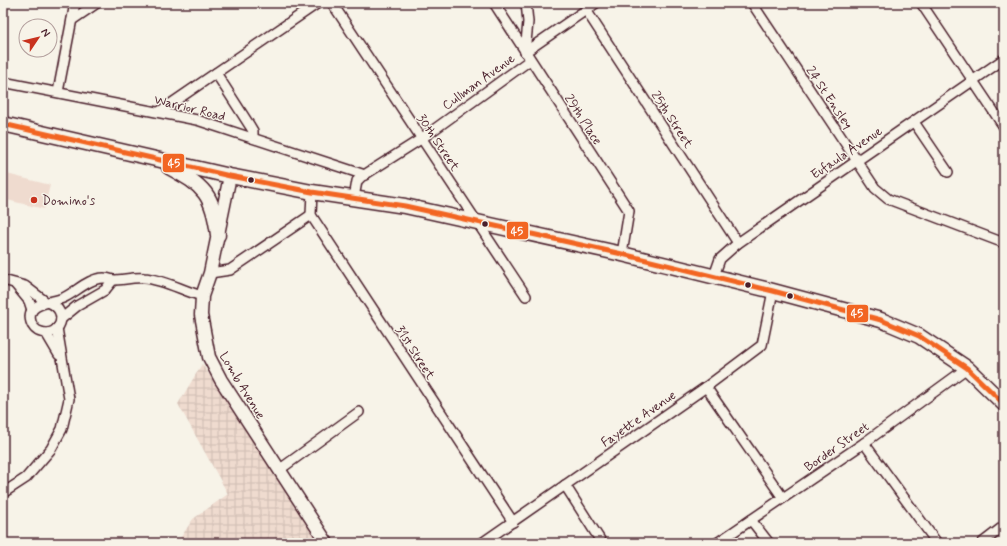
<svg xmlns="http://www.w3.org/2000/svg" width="1007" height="546" font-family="Mynerve,sans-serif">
<defs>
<pattern id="industrial-grid" width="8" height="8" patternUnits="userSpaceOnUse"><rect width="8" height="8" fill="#efdbcf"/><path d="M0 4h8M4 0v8" fill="none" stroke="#cebcb2"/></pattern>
</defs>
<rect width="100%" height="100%" fill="#f7f3e8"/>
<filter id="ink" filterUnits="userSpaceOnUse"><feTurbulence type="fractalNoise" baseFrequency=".025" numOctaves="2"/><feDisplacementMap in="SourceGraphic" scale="8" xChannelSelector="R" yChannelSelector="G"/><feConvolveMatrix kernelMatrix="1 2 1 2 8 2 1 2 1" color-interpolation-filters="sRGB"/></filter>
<g filter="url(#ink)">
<!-- built -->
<path fill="#efdbcf" d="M3 173 50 185 44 209 3 199Z"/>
<!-- industrial -->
<path fill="url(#industrial-grid)" d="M202 364 320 543H177L193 519 228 494 178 404Z"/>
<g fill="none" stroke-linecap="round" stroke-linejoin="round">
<defs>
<g id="street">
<path d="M332 3 526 296"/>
<path d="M494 3 629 211 622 254"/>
<path d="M752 3 875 188 888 199 1004 243"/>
<path d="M921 3 1004 127"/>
<path d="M586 10 738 243"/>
<path d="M72 20 97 3"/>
<path d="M525 52 596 3"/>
<path d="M525 52 528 22 526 3"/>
<path d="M216 73 250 126 253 131V138"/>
<path d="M3 82 197 120 365 175"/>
<path d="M58 92 75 3"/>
<path d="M159 112 318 3"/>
<path d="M914 122 948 172"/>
<path d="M312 192 311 215 513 522"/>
<path d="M354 198 357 181 361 177 421 139 530 60"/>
<path d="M210 273 230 270 311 215"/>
<path d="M714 276 720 259 738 243 1004 59"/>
<path d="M3 280 25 286 46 302"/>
<path d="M15 284 29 301 32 310"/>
<path d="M50 303C70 312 60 338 41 332 36 331 32 326 31 322 25 302 52 303 63 298 76 292 89 278 104 278 107 278 110 279 113 280 123 280 133 277 144 278 163 279 183 291 202 296"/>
<path d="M61 319 77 306 105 290 113 280"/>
<path d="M46 333 59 355"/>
<path d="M706 387 783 498"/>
<path d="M864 443 937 543"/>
<path d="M279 470 359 412"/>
<path d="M565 485 602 543"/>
<path d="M3 493 26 478 51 449 62 429 69 399 57 328"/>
<path d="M751 520 769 543"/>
<path d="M482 543 706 387 762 345 773 291"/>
<path d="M717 543 864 443 967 368"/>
<path d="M982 543 1004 526"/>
</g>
<path id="secondary" d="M230 176 210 273 202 296 201 315 209 357 221 380 327 543"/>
<g id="primary">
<path d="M3 124 230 176 312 192 405 206 622 254 773 291 881 320 919 336 967 368 1004 404"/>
<path d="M169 167C204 186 213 194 218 235"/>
</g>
</defs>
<!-- street casing -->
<use href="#street" stroke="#4a1f2b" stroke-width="12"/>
<!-- secondary casing -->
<use href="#secondary" stroke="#4a1f2b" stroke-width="15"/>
<!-- primary casing -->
<use href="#primary" stroke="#4a1f2b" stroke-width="17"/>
<!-- street -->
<use href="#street" stroke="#f7f3e8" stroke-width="9"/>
<!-- secondary -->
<use href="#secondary" stroke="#f7f3e8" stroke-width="12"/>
<!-- primary -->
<use href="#primary" stroke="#f7f3e8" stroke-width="14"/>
<defs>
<path id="bus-1" d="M3 124 230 176 312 192 405 206 622 254 773 291 881 320 919 336 967 368 1004 404"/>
</defs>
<!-- bus-1 casing -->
<use href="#bus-1" stroke="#f7f3e8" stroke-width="8"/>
<!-- bus-1 -->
<use href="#bus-1" stroke="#f26522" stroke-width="5"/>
</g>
</g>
<!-- markers -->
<g fill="#4a1f2b" stroke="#f7f3e8" stroke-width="1.5">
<circle cx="251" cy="180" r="3.5"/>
<circle cx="485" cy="224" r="3.5"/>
<circle cx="748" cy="285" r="3.5"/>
<circle cx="790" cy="296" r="3.5"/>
</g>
<circle fill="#c8321e" stroke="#f7f3e8" stroke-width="1.5" cx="34" cy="200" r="4"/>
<g text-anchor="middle" stroke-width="3" stroke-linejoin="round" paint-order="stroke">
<!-- street labels -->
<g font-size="13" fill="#4a1f2b" stroke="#f7f3e8">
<text transform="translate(478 81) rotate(-36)" y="5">Cullman Avenue</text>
<text transform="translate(830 97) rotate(56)" y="5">24 St Ensley</text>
<text transform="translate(190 107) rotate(14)" y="5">Warrior Road</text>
<text transform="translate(584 119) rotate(57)" y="5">29th Place</text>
<text transform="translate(673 119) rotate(57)" y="5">25th Street</text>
<text transform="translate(439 142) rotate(56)" y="5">30th Street</text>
<text transform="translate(846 152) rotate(-34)" y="5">Eufaula Avenue</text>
<text transform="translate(416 352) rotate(57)" y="5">31st Street</text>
<text transform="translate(243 385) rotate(59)" y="5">Lomb Avenue</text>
<text transform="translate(638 418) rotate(-35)" y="5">Fayette Avenue</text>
<text transform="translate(836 446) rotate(-35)" y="5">Border Street</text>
</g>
<!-- poi labels -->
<g font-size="13" fill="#4a1f2b" stroke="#f7f3e8" text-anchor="start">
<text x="42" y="205">Domino's</text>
</g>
</g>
<g stroke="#f7f3e8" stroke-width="1.5">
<rect x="162" y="153" width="23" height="20" rx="4" fill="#f26522"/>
<rect x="506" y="221" width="23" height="19" rx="4" fill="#f26522"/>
<rect x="846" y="304" width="23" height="19" rx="4" fill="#f26522"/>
</g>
<g font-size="11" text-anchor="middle" font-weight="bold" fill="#fff">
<text x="174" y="167">45</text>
<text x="517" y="235">45</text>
<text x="857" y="317">45</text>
</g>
<!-- margin -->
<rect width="1007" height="546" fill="none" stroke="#f7f3e8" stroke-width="16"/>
<rect x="8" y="8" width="991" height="530" fill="none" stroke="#4a1f2b" stroke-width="1.5" filter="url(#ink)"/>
<!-- north arrow -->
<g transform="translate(38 38) rotate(55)"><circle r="19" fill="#f7f3e8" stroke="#b29e9c"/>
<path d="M0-3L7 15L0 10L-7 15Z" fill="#c8321e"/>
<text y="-6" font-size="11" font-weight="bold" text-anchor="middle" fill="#4a1f2b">N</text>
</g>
</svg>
